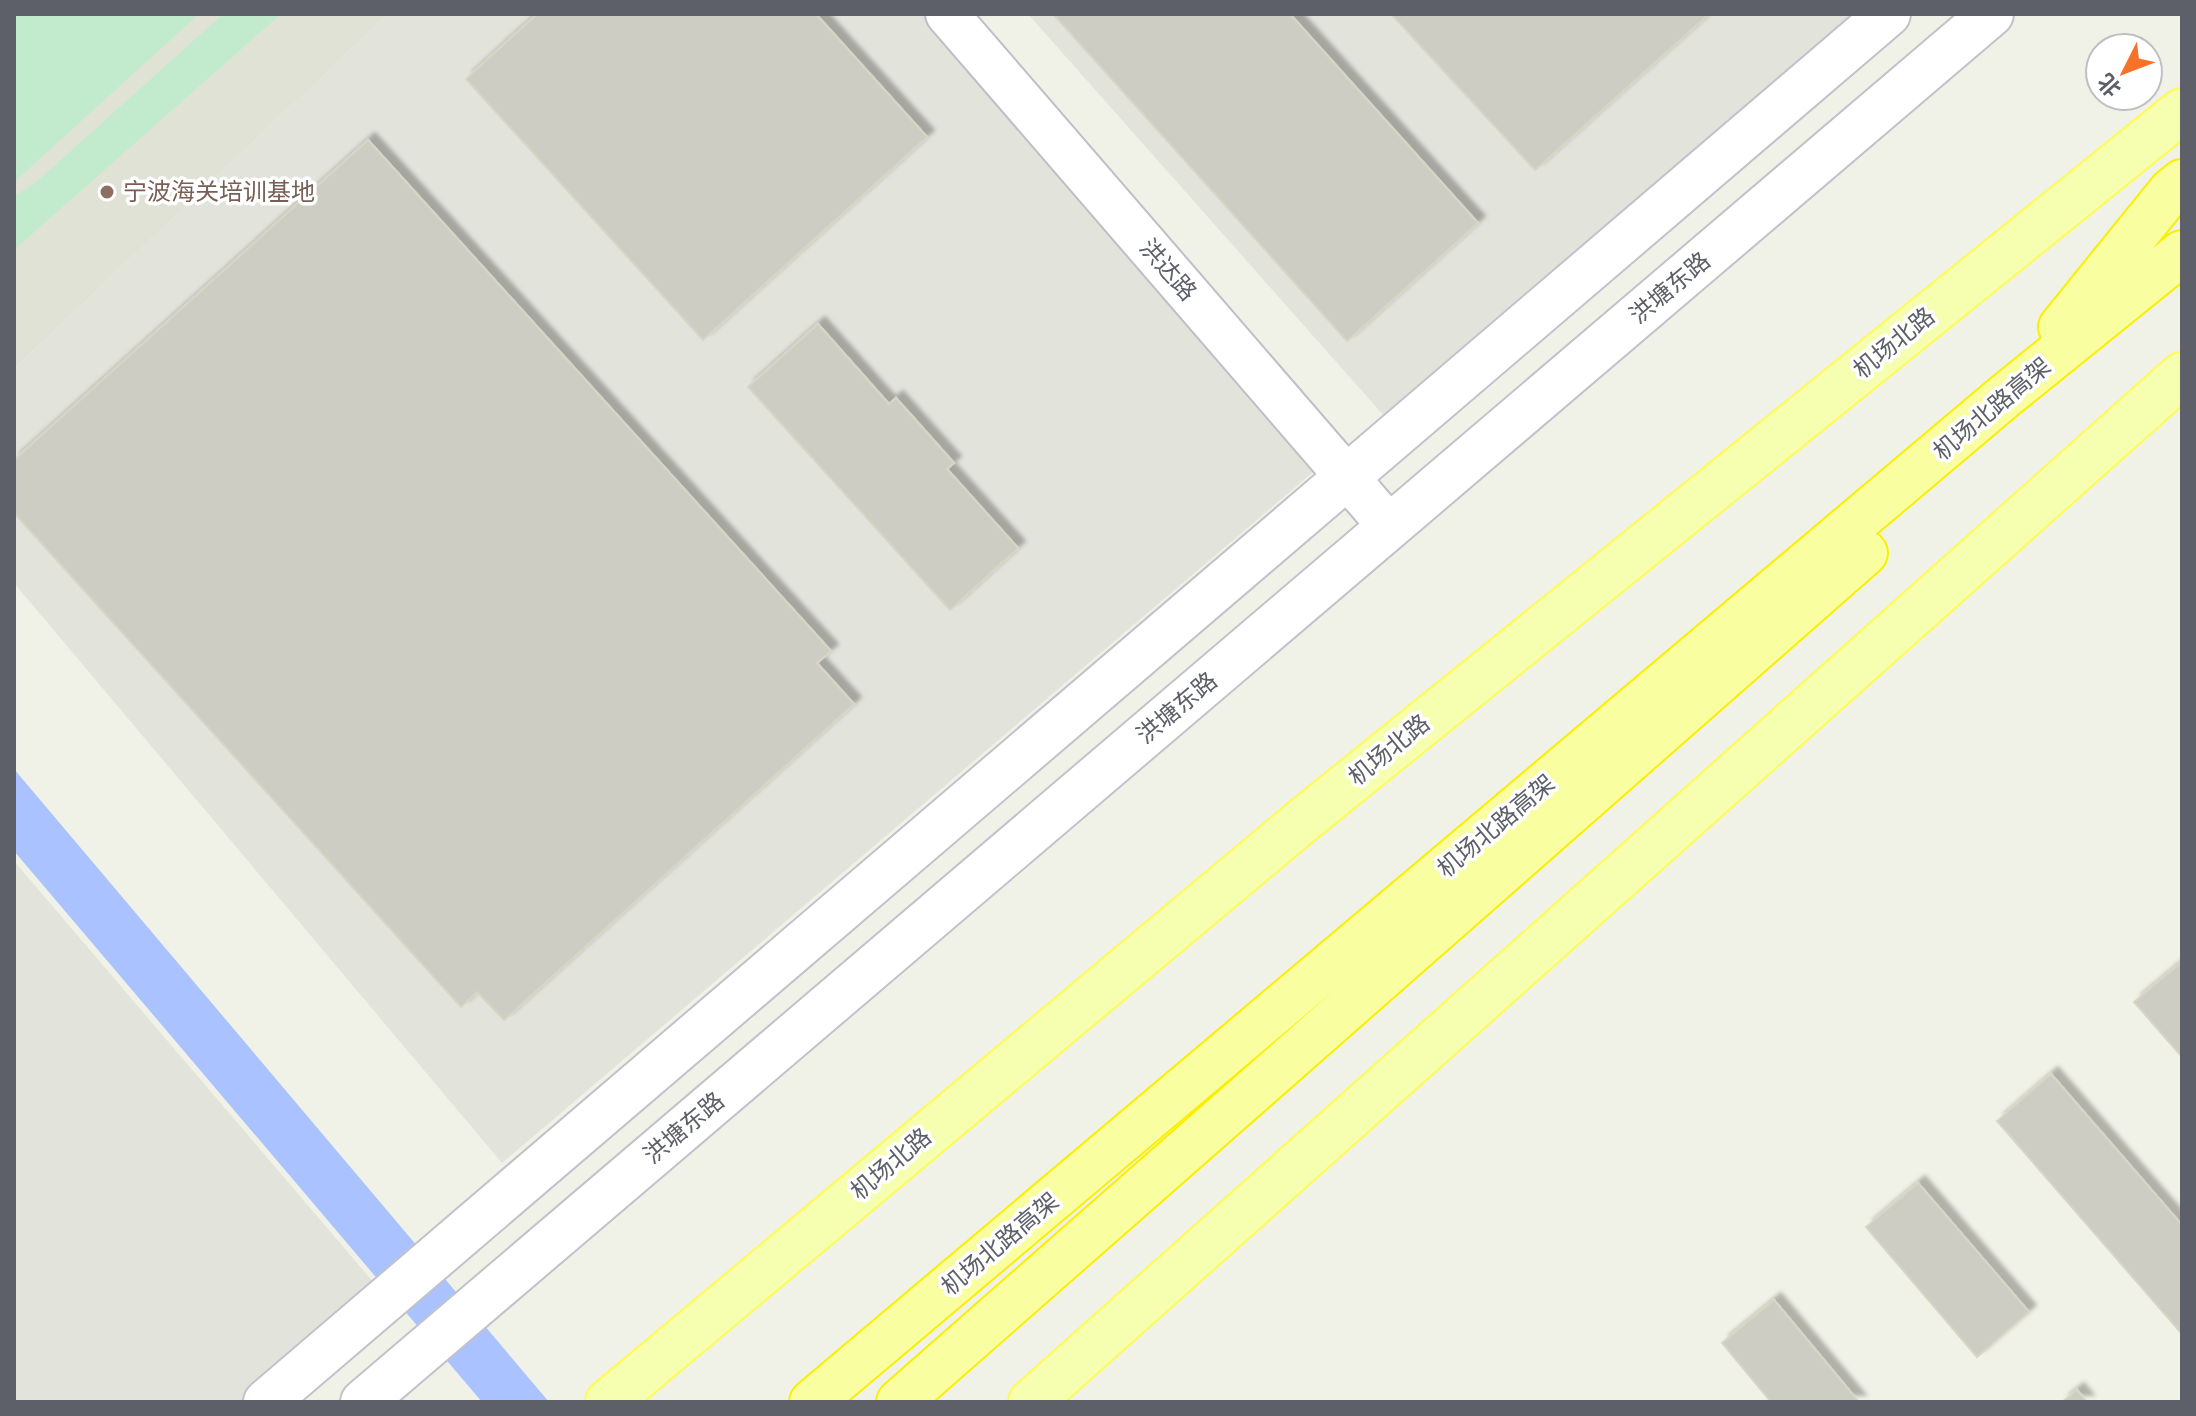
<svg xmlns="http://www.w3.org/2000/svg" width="2196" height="1416" font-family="Roboto,'Noto Sans SC',sans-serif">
<defs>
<filter id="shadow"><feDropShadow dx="7" dy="-7" stdDeviation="2" flood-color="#0004"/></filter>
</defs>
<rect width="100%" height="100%" fill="#f1f2e7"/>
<!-- industrial -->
<g fill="#e2e3db">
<path d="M388 14H929L1319 467 502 1163 14 583V369Z"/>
<path d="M1028 14H1871L1393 426Z"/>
<path d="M14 861 375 1284 243 1402H14Z"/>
</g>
<!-- education -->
<path fill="#e1e2d6" d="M14 14H388L14 369Z"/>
<!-- green -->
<g fill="#c2ebcd">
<path d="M14 14H199L14 182Z"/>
<path d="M223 14H281L14 250V196L34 184Z"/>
</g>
<!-- water -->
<path fill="#aac2ff" d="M14 769 549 1402H482L14 851Z"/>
<!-- building -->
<g fill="#cdcdc4" stroke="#d7d6c5" stroke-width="2" filter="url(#shadow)">
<path d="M537 14H816L927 137 703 340 466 79Z"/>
<path d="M1053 14H1290L1478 223 1347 341Z"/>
<path d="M1391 14H1709L1535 170Z"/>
<path d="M368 140 831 651 817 663 854 704 504 1020 477 992 461 1007 14 513V460Z"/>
<path d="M818 324 889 404 896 398 954 463 947 469 1018 548 950 610 748 387Z"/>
<path d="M2182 962V1057L2134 1002Z"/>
<path d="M2051 1074 2182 1225V1334L1997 1121Z"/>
<path d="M1918 1183 2029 1312 1977 1357 1866 1227Z"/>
<path d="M1774 1300 1859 1402H1771L1722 1343Z"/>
<path d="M2077 1390 2087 1402H2062Z"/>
</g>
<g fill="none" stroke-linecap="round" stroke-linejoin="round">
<defs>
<path id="minor" d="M947 14 1390 527"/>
<g id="secondary">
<path d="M266 1402 1888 14"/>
<path d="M363 1402 1991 14"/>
</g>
<g id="primary">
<path d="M608 1402 1301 822 2182 111"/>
<path d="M1031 1402 2182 375"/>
</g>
<g id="trunk">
<path d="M2061 327 2171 191 2182 182"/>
<path d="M812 1402 2005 396 2182 253"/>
<path d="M899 1402 1865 553"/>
</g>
</defs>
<!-- minor casing -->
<use href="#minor" stroke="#bebfc6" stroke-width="46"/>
<!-- secondary casing -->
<use href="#secondary" stroke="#c1c2ca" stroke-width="48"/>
<!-- primary casing -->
<use href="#primary" stroke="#fdfc55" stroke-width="48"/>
<!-- trunk casing -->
<use href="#trunk" stroke="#f9f000" stroke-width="48"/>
<!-- minor -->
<use href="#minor" stroke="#fff" stroke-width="42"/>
<!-- secondary -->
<use href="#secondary" stroke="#fff" stroke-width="44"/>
<!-- primary -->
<use href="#primary" stroke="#f6ffaf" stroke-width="44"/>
<!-- trunk -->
<use href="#trunk" stroke="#f9ffa0" stroke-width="44"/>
</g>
<!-- markers -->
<circle fill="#8d6e63" stroke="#fff" stroke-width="3" cx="107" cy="192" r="8"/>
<g text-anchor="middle" stroke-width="7" stroke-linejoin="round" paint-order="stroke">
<!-- education labels -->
<g font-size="24" fill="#785e54" stroke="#fff" text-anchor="start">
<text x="123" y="200">宁波海关培训基地</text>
</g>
<!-- street labels -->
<g font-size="24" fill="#5e6069" stroke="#fff">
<text transform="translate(1168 270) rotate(49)" y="8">洪达路</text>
<text transform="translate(1670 288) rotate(-40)" y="8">洪塘东路</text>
<text transform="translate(1894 343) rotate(-39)" y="8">机场北路</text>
<text transform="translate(1992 409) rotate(-40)" y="8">机场北路高架</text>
<text transform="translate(1177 708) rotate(-40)" y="8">洪塘东路</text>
<text transform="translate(1389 750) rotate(-39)" y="8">机场北路</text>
<text transform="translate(1496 826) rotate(-40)" y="8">机场北路高架</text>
<text transform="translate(684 1128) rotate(-40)" y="8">洪塘东路</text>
<text transform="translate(891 1164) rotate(-40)" y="8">机场北路</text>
<text transform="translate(1000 1244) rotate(-40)" y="8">机场北路高架</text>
</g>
</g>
<!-- border -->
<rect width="2196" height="1416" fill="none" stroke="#5e6069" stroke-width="32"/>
<!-- north arrow -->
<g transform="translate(2124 72) rotate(228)"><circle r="38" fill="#ffffff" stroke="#bfbfc3" stroke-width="2"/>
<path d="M0-6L14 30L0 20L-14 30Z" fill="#f77127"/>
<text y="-12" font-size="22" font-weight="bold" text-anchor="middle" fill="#5e6069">北</text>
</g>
</svg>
